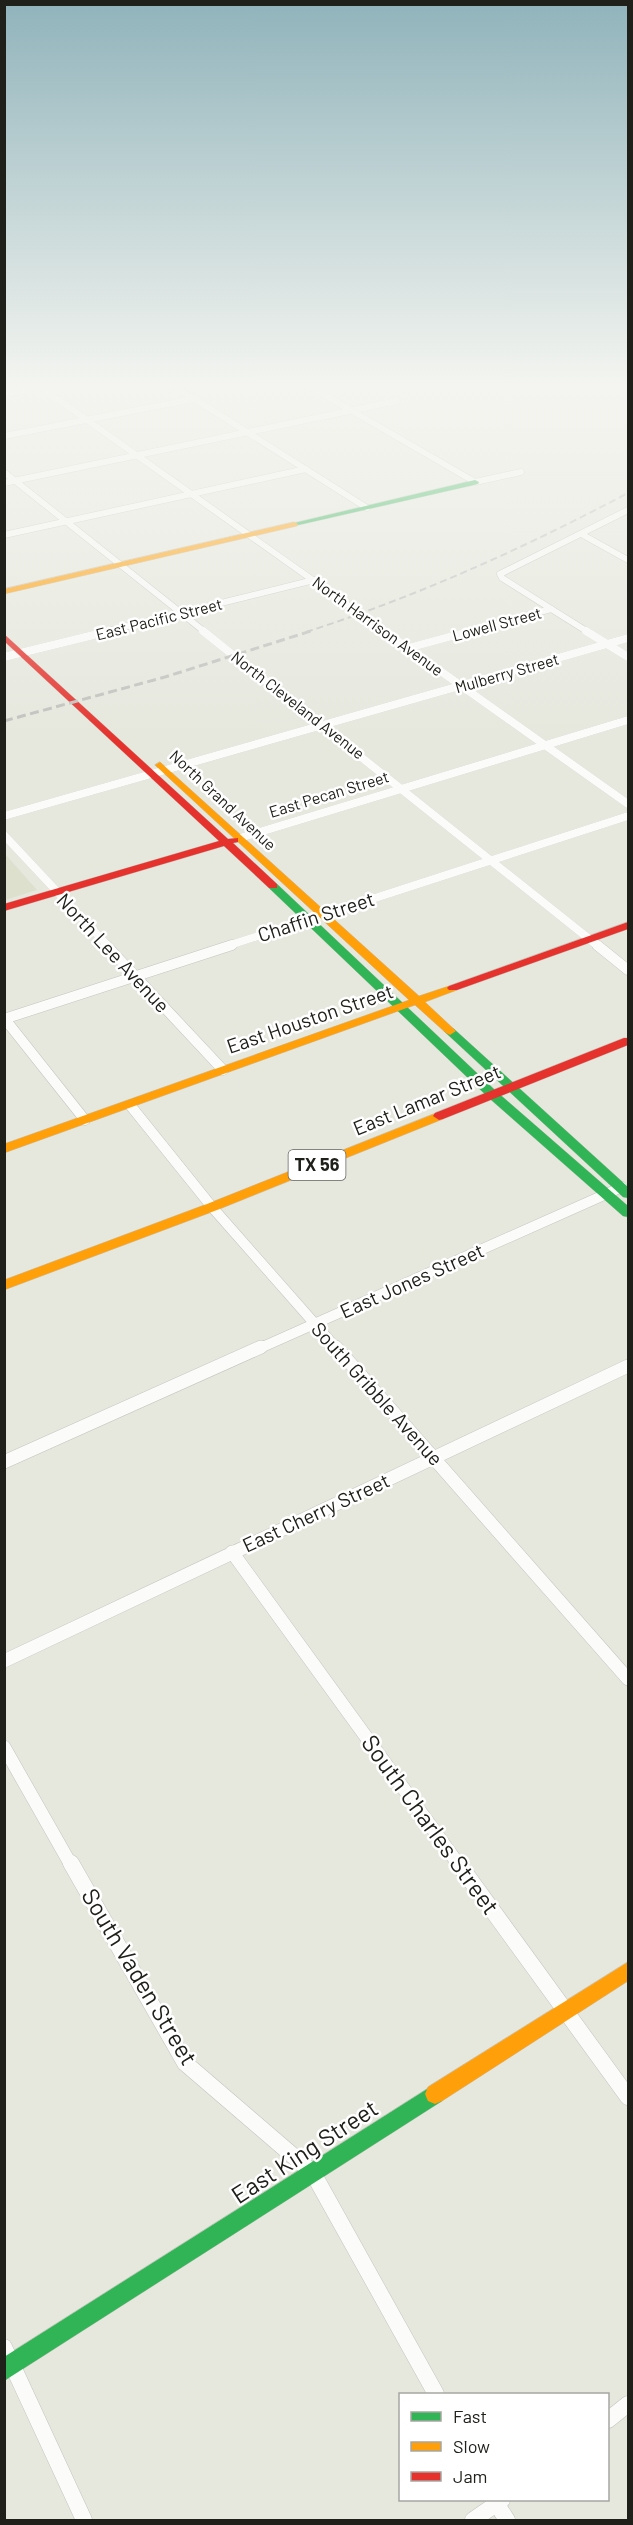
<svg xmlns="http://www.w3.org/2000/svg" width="633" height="2525" font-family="Barlow,sans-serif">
<rect width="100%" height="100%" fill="#e6e8de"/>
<!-- built -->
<path fill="#dde0cd" d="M4 854H5L37 890 5 900Z"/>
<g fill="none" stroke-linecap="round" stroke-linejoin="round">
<defs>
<g id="street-far4">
<path d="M39 386 386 632"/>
<path d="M174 386 367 508"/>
<path d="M309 386 475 482 521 472"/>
<path d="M4 394 45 386"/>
<path d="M4 436 193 399"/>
<path d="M4 472 205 632"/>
<path d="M4 483 397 401"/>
<path d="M4 535 306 469"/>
<path d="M583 535 628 560"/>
<path d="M104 632 314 580"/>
<path d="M466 632 551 609"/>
<path d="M588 632 502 578 500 574 628 510"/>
</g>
<g id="street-far3">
<path d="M203 631 598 946"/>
<path d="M384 631 628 804"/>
<path d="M586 631 628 657"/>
<path d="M408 648 471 631"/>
<path d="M4 657 110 631"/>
<path d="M4 816 628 638"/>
<path d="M4 835 108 946"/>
<path d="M240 838 628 720"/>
<path d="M227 946 628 816"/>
</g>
<g id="street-far2">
<path d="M106 945 223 1070"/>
<path d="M597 945 628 970"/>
<path d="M4 1018 85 1120"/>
<path d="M4 1019 232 945"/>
<path d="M130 1105 212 1207 337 1349"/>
<path d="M258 1349 622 1187"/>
</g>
<g id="street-far1">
<path d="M336 1347 628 1679"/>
<path d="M4 1462 261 1347"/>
<path d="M232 1552 459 1865"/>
<path d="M4 1661 628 1366"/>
<path d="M4 1747 71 1865"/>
</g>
<g id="street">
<path d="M71 1863 185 2063 313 2173 436 2394"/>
<path d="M458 1863 628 2097"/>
<path d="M4 2347 84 2520"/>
<path d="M608 2420 628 2404"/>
<path d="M494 2500 507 2520"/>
<path d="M473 2520 502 2500"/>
</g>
<g id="fast">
<path d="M475 480 479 482 478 484 294 526 290 524Z"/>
<path d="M273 883 277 884 497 1092 628 1206V1217L623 1216 489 1098 269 888V884Z"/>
<path d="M450 1027 454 1029 628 1187V1198L623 1197 446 1033 444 1031Z"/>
<path d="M435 2084 442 2087 445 2094 442 2101 4 2381V2357Z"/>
</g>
<g id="slow">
<path d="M294 522 298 524 297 526 4 594V589Z"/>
<path d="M160 762 419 996 449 986H457V990L425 1002 456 1031 450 1035 446 1033 415 1005 4 1153V1144L409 1000 157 767 155 765Z"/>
<path d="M439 1112 445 1116 443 1119 217 1210 4 1290V1280L207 1204Z"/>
<path d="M628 1962V1981L442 2101 435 2104 428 2101 425 2094 428 2087Z"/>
</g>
<g id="jam">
<path d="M4 634 228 839 238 838V842L233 843 277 884V888H269L224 846 4 911V904L219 841 4 641Z"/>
<path d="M628 922V929L457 990H449L447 988 449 986Z"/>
<path d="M624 1038H628V1045L443 1119 439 1120 433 1116 435 1113Z"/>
</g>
</defs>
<!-- street-far4 casing -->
<use href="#street-far4" stroke="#c4c4bd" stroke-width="7"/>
<!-- street-far3 casing -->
<use href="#street-far3" stroke="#c4c4bd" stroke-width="8"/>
<!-- street-far2 casing -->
<use href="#street-far2" stroke="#c4c4bd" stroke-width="11"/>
<!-- street-far1 casing -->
<use href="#street-far1" stroke="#c4c4bd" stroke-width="14"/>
<!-- street casing -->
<use href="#street" stroke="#c4c4bd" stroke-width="17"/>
<!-- fast casing -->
<use href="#fast" stroke="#c4c4bd" stroke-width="1"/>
<!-- slow casing -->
<use href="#slow" stroke="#c4c4bd" stroke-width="1"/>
<!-- jam casing -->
<use href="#jam" stroke="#c4c4bd" stroke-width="1"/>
<!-- street-far4 -->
<use href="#street-far4" stroke="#fbfcfa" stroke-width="6"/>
<!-- street-far3 -->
<use href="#street-far3" stroke="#fbfcfa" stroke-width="8"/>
<!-- street-far2 -->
<use href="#street-far2" stroke="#fbfcfa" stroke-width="10"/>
<!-- street-far1 -->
<use href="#street-far1" stroke="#fbfcfa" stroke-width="13"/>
<!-- street -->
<use href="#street" stroke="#fbfcfa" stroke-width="16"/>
<!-- fast -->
<use href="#fast" fill="#30b455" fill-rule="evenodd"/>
<!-- slow -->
<use href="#slow" fill="#ff9f0a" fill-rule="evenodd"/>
<!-- jam -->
<use href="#jam" fill="#e5322d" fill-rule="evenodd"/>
<!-- rail-far1 -->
<path stroke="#c1c1be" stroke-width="2" stroke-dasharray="7 4" stroke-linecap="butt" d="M306 632C418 596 524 548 628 493"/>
<!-- rail -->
<path stroke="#c1c1be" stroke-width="3" stroke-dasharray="9 4.5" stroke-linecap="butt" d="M4 721 165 677 311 631"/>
</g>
<!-- sky -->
<linearGradient id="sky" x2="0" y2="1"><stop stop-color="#90b3bb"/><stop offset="0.52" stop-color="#f4f5f0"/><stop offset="1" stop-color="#f4f5f0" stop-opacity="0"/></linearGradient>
<rect width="633" height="740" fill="url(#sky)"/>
<g text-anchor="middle" stroke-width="5" stroke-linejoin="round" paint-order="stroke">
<!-- far-street labels -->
<g font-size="16" fill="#20201a" stroke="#fff">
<text transform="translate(159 619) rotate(-14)" y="6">East Pacific Street</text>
<text transform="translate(497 624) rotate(-15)" y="6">Lowell Street</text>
<text transform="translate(378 626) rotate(36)" y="6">North Harrison Avenue</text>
<text transform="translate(507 673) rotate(-16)" y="6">Mulberry Street</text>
<text transform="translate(298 705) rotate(38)" y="6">North Cleveland Avenue</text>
<text transform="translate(329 794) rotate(-17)" y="6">East Pecan Street</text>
<text transform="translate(223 800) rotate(43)" y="6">North Grand Avenue</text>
</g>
<!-- shield labels -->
<rect fill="#fff" stroke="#63635f" stroke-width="1.5" x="288.5" y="1150" width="57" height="30" rx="4.5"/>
<g font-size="18" font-weight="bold" fill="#20201a">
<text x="317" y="1171">TX 56</text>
</g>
<!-- street labels -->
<g font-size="20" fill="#20201a" stroke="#fff">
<text transform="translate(316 917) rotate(-18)" y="7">Chaffin Street</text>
<text transform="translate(113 953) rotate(47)" y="7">North Lee Avenue</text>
<text transform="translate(310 1019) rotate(-19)" y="7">East Houston Street</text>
<text transform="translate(427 1100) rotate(-22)" y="7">East Lamar Street</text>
<text transform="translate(412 1281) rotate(-24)" y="7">East Jones Street</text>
<text transform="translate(377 1394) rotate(48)" y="7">South Gribble Avenue</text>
<text transform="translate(316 1513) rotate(-25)" y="7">East Cherry Street</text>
</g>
<!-- near-street labels -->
<g font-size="24" fill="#20201a" stroke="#fff">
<text transform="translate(430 1825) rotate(54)" y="8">South Charles Street</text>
<text transform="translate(139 1977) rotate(59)" y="8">South Vaden Street</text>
<text transform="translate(305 2152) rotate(-33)" y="8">East King Street</text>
</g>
</g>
<!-- border -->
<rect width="633" height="2525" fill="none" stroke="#20201a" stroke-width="12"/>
<!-- legend -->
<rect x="399" y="2393" width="210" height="108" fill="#ffffff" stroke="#a6a6a3" stroke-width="1.5"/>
<rect x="411" y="2412" width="30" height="9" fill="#30b455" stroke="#a6a6a3" stroke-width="1.5"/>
<text x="453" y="2423" font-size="18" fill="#20201a">Fast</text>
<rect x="411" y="2442" width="30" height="9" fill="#ff9f0a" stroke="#a6a6a3" stroke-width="1.5"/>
<text x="453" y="2453" font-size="18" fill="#20201a">Slow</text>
<rect x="411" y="2472" width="30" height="9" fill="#e5322d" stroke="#a6a6a3" stroke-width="1.5"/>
<text x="453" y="2483" font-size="18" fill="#20201a">Jam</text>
</svg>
